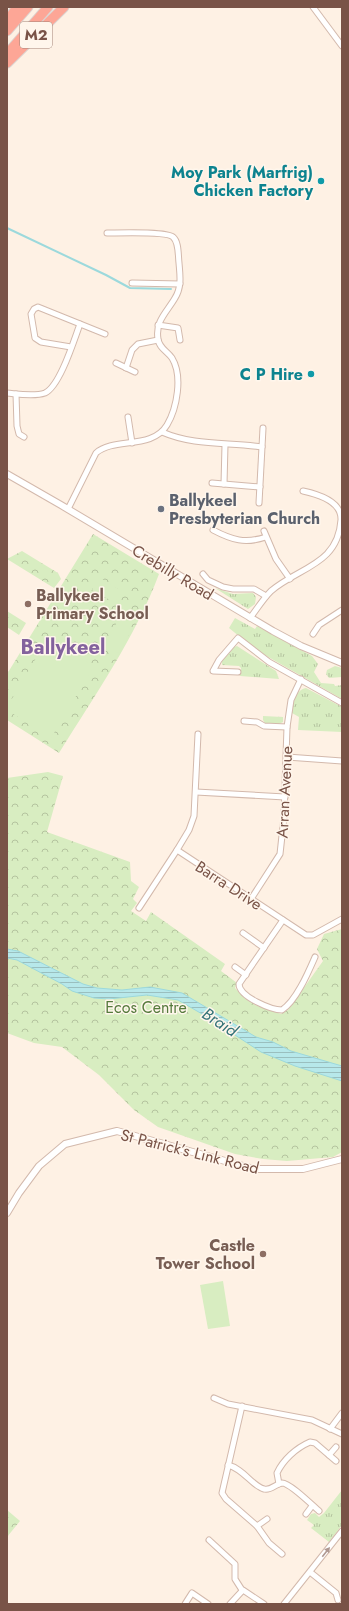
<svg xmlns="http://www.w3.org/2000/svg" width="349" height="1611" font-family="Jost,sans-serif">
<defs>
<pattern id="grass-tufts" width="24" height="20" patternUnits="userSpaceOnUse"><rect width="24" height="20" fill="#d8edc1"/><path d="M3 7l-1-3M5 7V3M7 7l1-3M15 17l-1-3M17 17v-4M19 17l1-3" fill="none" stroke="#b4c39f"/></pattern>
<pattern id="park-crowns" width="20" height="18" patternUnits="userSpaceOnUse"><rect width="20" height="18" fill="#d8edc1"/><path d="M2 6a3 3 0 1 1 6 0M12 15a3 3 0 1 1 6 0" fill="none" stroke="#b4c39f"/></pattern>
<pattern id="water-rules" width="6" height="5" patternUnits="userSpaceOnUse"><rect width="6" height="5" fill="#b7e8ea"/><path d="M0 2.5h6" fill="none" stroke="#9abfbf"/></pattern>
</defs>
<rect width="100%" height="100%" fill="#fef1e4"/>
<!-- grass -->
<g fill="url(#grass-tufts)">
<path d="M215 588 233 594 253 593 256 597 255 604 248 609Z"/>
<path d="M235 618 255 629 257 626 312 656 318 664 314 672 321 683 334 684 335 686 342 685V699L256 650 229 628Z"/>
<path d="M237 646 276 671 279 679 240 676 241 668 239 666 222 665V661L234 647Z"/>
<path d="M335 666 342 668V677L329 678 326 674 327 670Z"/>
<path d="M306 688 342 707V732L298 730 299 717 292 713C293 704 295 690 306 688Z"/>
<path d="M263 716 283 717V722L279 724 265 723 263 720Z"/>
<path d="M342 1490V1525L329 1542 311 1528 314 1525 307 1520 311 1514 315 1513 319 1517 324 1513Z"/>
</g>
<!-- park -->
<g fill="url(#park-crowns)">
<path d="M93 534 159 574C135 638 95 695 59 753L7 720V674Z"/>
<path d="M22 551 58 573 61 579 54 588 7 559Z"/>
<path d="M7 611 26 623 19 635 7 627Z"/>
<path d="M48 772 63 776 47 832 130 862 131 881 139 887 133 899 137 903 131 911 146 921 151 912 225 964 221 971 237 983 235 988 237 990 255 1005 281 1014 288 1010 323 961 317 949 324 934 342 929V1152L333 1157 287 1161 263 1159 235 1154 158 1127 134 1110 99 1075 62 1047 34 1043 7 1033V778Z"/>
<path d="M7 1510 20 1521 7 1537Z"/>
</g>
<!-- pitch -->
<g fill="#d8edc1">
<path d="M99 577 122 591 115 603 92 590Z"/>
<path d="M118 621 132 630 118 653 104 644Z"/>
<path d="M48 638 94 666 51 738 7 710V707Z"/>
<path d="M223 1281 230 1326 208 1329 200 1285Z"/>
</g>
<!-- water -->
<path fill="url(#water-rules)" stroke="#9cd9dc" d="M7 949 18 951 83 984 97 988 122 990 150 987 182 993 256 1037 273 1042 291 1051 342 1066V1081L295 1066 261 1052 209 1018 178 1000 147 995 109 999 94 998 72 991 62 984 17 960 7 958Z"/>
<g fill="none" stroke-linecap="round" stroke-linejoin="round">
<!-- stream -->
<path stroke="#9cd9dc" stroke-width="2" d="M7 228 106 275 130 288 171 289"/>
<defs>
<g id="minor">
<path d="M313 7 342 46"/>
<path d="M132 283 180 284"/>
<path d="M158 325 178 328 180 340"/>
<path d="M71 347 41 342 35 338 31 314 34 309 38 307 105 334"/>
<path d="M116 363 135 372"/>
<path d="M126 368 132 350 138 344 158 340"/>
<path d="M7 393C18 394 34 397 45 393 60 386 74 340 80 324"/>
<path d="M16 394 17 426 19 434 24 437"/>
<path d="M128 417 132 443"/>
<path d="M162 432C194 446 228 442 262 447"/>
<path d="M212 483 260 487"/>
<path d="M224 484 225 445"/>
<path d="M259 503 263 428"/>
<path d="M68 509 96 453C114 437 152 450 167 425 177 408 183 376 172 358 167 351 159 348 158 339 155 321 167 312 175 298 182 287 180 275 179 263 178 255 179 242 173 237 167 231 118 233 107 233"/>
<path d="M213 530C232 540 245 544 266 537"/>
<path d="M264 531 276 559 290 579"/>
<path d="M203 574 208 580 223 587 233 589H254L266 596"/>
<path d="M250 618C257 609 263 599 271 591 299 567 338 565 341 520 342 501 317 494 303 491"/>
<path d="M313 634 319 625 342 610"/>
<path d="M238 672 213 671 219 660 238 638 269 662 342 703"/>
<path d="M244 721 257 722 264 726 287 727"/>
<path d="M287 757 342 761"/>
<path d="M196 792 285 797"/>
<path d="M177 850 189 830 194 816 198 734"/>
<path d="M251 899 280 854 284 817 287 727 291 700 301 679"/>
<path d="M139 908 177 850 306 935H313L342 919"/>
<path d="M283 920 239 984C239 997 272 1010 282 1010 296 1001 308 973 315 957"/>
<path d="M243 933 264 948"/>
<path d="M235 967 246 975"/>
<path d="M214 1398 228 1404 312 1420 342 1434"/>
<path d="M242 1406 222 1493 226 1499 257 1526 269 1543 282 1554"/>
<path d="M330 1429 342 1413"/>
<path d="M329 1455 336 1447"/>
<path d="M228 1465C244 1469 252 1486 264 1489 271 1491 275 1484 282 1483 290 1483 312 1505 319 1511"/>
<path d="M279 1484 277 1473C283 1460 296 1448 310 1442L315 1443 336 1461"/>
<path d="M306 1514 312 1506"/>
<path d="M257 1526 267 1519"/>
<path d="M209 1540 235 1564V1579L242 1590"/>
<path d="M310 1572 336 1593 338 1600"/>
<path d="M185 1604 192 1593 208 1604"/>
<path d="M230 1604 243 1590 264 1604"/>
<path d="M284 1604 342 1531"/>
</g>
<g id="tertiary">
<path d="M7 474 61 505 273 631 301 646 342 663"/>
<path d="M7 1213 19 1193 39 1166 65 1144 117 1131 254 1169H303L342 1159"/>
</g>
<g id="motorway">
<path d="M7 21 17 7"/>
<path d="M7 31 28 7"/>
<path d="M7 54 48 7"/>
<path d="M7 63 64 7"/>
</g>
</defs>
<!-- minor casing -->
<use href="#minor" stroke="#d3b9ac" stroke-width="7"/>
<!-- tertiary casing -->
<use href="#tertiary" stroke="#d3b9ac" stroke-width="8"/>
<!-- motorway casing -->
<use href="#motorway" stroke="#dcd2cf" stroke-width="11"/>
<!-- minor -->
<use href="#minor" stroke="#fff" stroke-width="5"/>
<!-- tertiary -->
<use href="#tertiary" stroke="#fff" stroke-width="6"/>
<!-- motorway -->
<use href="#motorway" stroke="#fda696" stroke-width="9"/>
</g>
<!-- one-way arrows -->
<defs><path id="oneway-solid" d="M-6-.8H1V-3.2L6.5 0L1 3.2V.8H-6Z"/></defs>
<use fill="#af9891" href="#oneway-solid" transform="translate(326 1552) rotate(-52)"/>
<!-- markers -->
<g fill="#0f9aa8" stroke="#fff6ec" stroke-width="1.5">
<circle cx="321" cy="181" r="4"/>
<circle cx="311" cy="374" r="4"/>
</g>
<circle fill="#6b7280" stroke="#fff6ec" stroke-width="1.5" cx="161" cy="509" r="4"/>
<g fill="#8d6e63" stroke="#fff6ec" stroke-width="1.5">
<circle cx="28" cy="604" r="4"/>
<circle cx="263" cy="1254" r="4"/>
</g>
<g text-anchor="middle" stroke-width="3" stroke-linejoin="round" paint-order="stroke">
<!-- shield labels -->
<rect fill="#fff6ec" stroke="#a18478" stroke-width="1" x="20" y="22" width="32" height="26" rx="3"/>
<g font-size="15" font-weight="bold" fill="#795347">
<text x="36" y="40">M2</text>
</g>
<!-- culture labels -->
<g font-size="16" font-weight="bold" fill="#0d838f" stroke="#fff6ec" text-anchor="end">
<text x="313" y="178">Moy Park (Marfrig)<tspan x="313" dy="18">Chicken Factory</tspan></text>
<text x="303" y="380">C P Hire</text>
</g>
<!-- worship labels -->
<g font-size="16" font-weight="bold" fill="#5b616d" stroke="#fff6ec" text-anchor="start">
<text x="169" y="506">Ballykeel<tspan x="169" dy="18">Presbyterian Church</tspan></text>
</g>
<!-- street labels -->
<g font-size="16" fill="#795347" stroke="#fff6ec">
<text transform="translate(173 572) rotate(31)" y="6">Crebilly Road</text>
<text transform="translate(284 792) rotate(-87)" y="6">Arran Avenue</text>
<text transform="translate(229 885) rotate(33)" y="6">Barra Drive</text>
<text transform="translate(190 1151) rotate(14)" y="6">St Patrick’s Link Road</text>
</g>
<!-- education labels -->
<g font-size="16" font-weight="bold" fill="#785e54" stroke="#fff6ec" text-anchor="start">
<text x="36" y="601">Ballykeel<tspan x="36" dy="18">Primary School</tspan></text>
<text x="255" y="1251" text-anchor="end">Castle<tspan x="255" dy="18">Tower School</tspan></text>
</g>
<!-- park labels -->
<g font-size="16" fill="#557a3c" stroke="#fff6ec">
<text x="146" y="1013">Ecos Centre</text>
</g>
<!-- water labels -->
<g font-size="17" font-style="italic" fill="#367479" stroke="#fff6ec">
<text transform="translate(220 1022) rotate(33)" y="6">Braid</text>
</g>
<!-- district labels -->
<g font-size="20" font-weight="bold" fill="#83629d" stroke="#fff6ec">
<text x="63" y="654">Ballykeel</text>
</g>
</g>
<!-- border -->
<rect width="349" height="1611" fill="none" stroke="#795347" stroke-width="16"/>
</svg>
